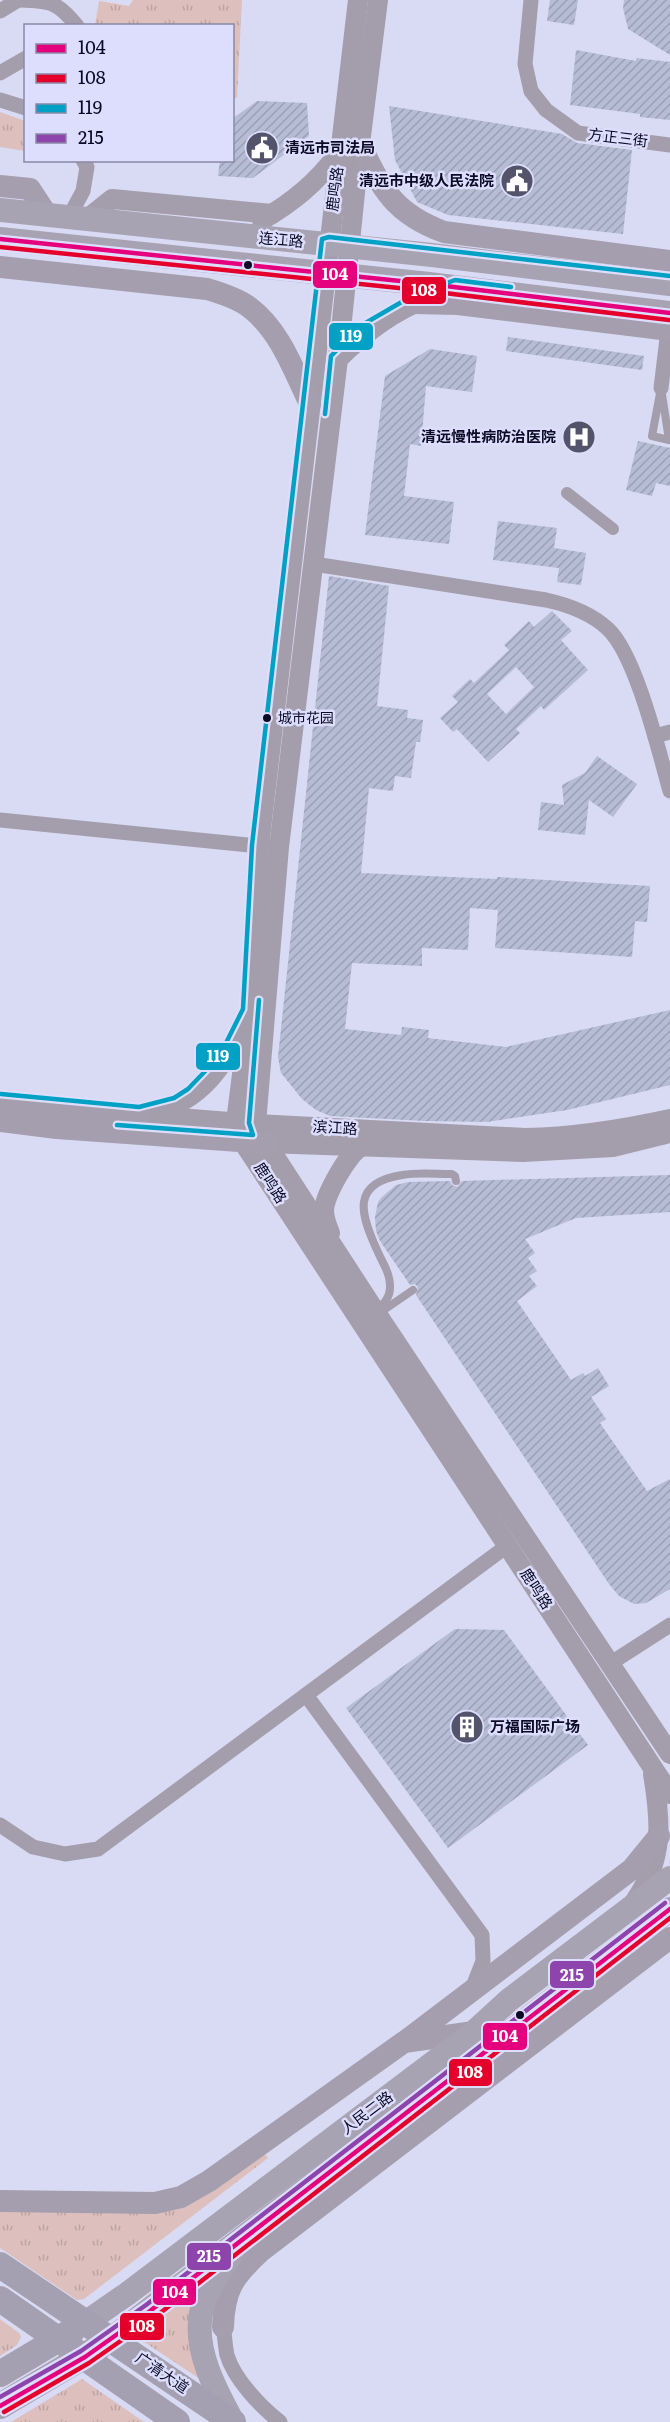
<svg xmlns="http://www.w3.org/2000/svg" width="670" height="2422" font-family="Literata,'Noto Sans SC',serif">
<defs>
<pattern id="grass-tufts" width="24" height="20" patternUnits="userSpaceOnUse" patternTransform="scale(1.5)"><rect width="24" height="20" fill="#ddc0be"/><path d="M3 7l-1-3M5 7V3M7 7l1-3M15 17l-1-3M17 17v-4M19 17l1-3" fill="none" stroke="#bca4a3"/></pattern>
<pattern id="building-hatch" width="6" height="6" patternUnits="userSpaceOnUse" patternTransform="scale(1.5)"><rect width="6" height="6" fill="#b5bcd4"/><path d="M-1 1l2-2M0 6l6-6M5 7l2-2" fill="none" stroke="#9aa0b6"/></pattern>
</defs>
<rect width="100%" height="100%" fill="#d9daf3"/>
<!-- grass -->
<g fill="url(#grass-tufts)">
<path d="M133 0H242L237 97 233 100 232 26 95 25 99 1 129 6Z"/>
<path d="M0 112 25 121V151L0 147Z"/>
<path d="M261 2149 268 2158 84 2299 77 2300 0 2248V2211L169 2208Z"/>
<path d="M202 2287 206 2383 132 2334Z"/>
<path d="M0 2319 19 2333 21 2337 17 2345 0 2356Z"/>
<path d="M82 2379 144 2422H11Z"/>
</g>
<!-- building -->
<g fill="url(#building-hatch)" fill-rule="evenodd">
<path d="M550 0H578L574 25 547 21Z"/>
<path d="M624 0H670V55L628 29 623 8Z"/>
<path d="M576 50 636 61V58L670 62V120L640 117V114L570 105Z"/>
<path d="M257 101 307 103 309 136 253 178 218 176 220 160H232V119Z"/>
<path d="M389 106 562 134 577 143 632 150 623 234 448 215 417 202 395 160Z"/>
<path d="M508 337 644 356 642 370 506 351Z"/>
<path d="M430 349 477 356 472 392 426 386 421 446 410 444 404 496 454 502 449 544 365 535 385 376Z"/>
<path d="M638 441 670 448V486L656 483 652 496 626 490Z"/>
<path d="M498 521 557 528 554 548 586 553 581 585 557 582 559 568 493 560Z"/>
<path d="M329 576 389 586 377 706 408 710 407 718 423 720 420 742H416L411 778 395 776 393 791 369 788 361 873 497 879V877L650 886 647 922 635 921 632 957 495 948 498 910 470 908 468 950 422 948V966L352 963 345 1029 401 1035 402 1027 429 1030 428 1038 506 1047 670 1010V1085L567 1110 487 1122 425 1121 330 1116 316 1110 302 1099 281 1073 278 1057Z"/>
<path d="M552 611 572 631 561 640 588 670 544 710 541 706 516 729 520 733 488 762 457 729 453 732 440 718 458 702 452 696 470 679 474 683 509 650 504 645 529 621 534 627ZM516 667 534 687 506 714 487 694Z"/>
<path d="M597 756 637 784 613 817 589 800 585 835 538 830 541 802 564 805 562 785 585 773Z"/>
<path d="M670 1175V1212L576 1218 525 1239 535 1253 528 1258 537 1271 529 1276 537 1286 517 1301 571 1380 583 1373 585 1376 598 1368 609 1386 591 1397 606 1419 600 1423 647 1491 670 1479V1589L646 1603 634 1604 619 1596 609 1584 416 1295 418 1287 415 1284 410 1285 380 1241 376 1231 375 1217 378 1202 382 1197 396 1185 409 1182 450 1181 452 1185 457 1187 462 1181Z"/>
<path d="M455 1629 504 1630 588 1745 448 1848 346 1708Z"/>
</g>
<g fill="none" stroke-linecap="round" stroke-linejoin="round">
<!-- service -->
<g stroke="#a49eac" stroke-width="8">
<path d="M661 388 669 440 652 436Z"/>
<path d="M376 1311C383 1305 390 1298 390 1288 391 1274 382 1262 377 1250 360 1213 351 1183 402 1175 418 1172 436 1174 452 1174L455 1176 456 1181"/>
<path d="M378 1314 413 1290"/>
</g>
<!-- pedestrian -->
<path stroke="#a49eac" stroke-width="12" d="M567 493 613 529"/>
<!-- minor -->
<g stroke="#a49eac" stroke-width="15">
<path d="M19 0C50 1 57 1 77 26"/>
<path d="M531 0 525 64 531 91 546 110 578 133 670 145"/>
<path d="M0 11 18 0"/>
<path d="M0 73 26 58"/>
<path d="M0 100 26 108"/>
<path d="M69 217 83 191 87 167 83 160"/>
<path d="M661 388 669 322"/>
<path d="M314 564 546 600C569 605 591 613 608 629 636 655 659 752 670 791"/>
<path d="M655 736 670 732"/>
<path d="M0 820 269 847"/>
<path d="M611 1663 670 1625"/>
<path d="M306 1695 482 1935 483 1961 472 1989"/>
<path d="M0 1825 33 1847 65 1854 98 1849 507 1546"/>
<path d="M223 2327C225 2336 225 2346 227 2355 234 2379 261 2407 280 2422"/>
</g>
<!-- tertiary -->
<g stroke="#a49eac" stroke-width="20">
<path d="M358 0 259 846 250 1011 236 1122 243 1142 670 1794"/>
<path d="M378 0 360 144 338 359 279 847 256 1124 266 1143 375 1311 670 1754"/>
<path d="M87 219 112 199 272 214"/>
<path d="M262 220C293 202 316 183 338 154"/>
<path d="M338 359C366 332 393 311 430 297"/>
<path d="M155 1111C200 1102 224 1065 243 1027"/>
<path d="M140 1115 256 1124 525 1138C576 1137 620 1130 670 1119"/>
<path d="M266 1143 523 1152 613 1147 670 1133"/>
<path d="M330 1233C327 1226 324 1218 324 1210 325 1195 348 1153 361 1147"/>
<path d="M635 1901C664 1859 661 1822 653 1774"/>
</g>
<!-- secondary -->
<g stroke="#a49eae" stroke-width="22">
<path d="M360 144C382 190 395 214 444 232L670 261"/>
<path d="M0 186 30 189 47 215"/>
<path d="M0 267 207 289C221 293 237 298 249 307 280 330 294 371 310 404"/>
<path d="M415 303 458 304 670 330"/>
<path d="M0 1101 140 1115"/>
<path d="M0 1121 57 1128 266 1143"/>
<path d="M407 2040 632 1869 659 1836"/>
<path d="M0 2201 155 2203 181 2197 209 2181 404 2042 474 2032"/>
<path d="M223 2327C224 2289 234 2276 261 2251L670 1938"/>
</g>
<!-- primary -->
<g stroke="#a7a3b3" stroke-width="24">
<path d="M0 210 432 255 670 284"/>
<path d="M0 239 429 284 670 313"/>
<path d="M231 2255C220 2272 208 2288 202 2308 192 2347 215 2389 233 2422"/>
<path d="M85 2323 127 2294 474 2032 509 2000 670 1878"/>
<path d="M111 2339 670 1909"/>
</g>
<!-- trunk -->
<g stroke="#a4a0b1" stroke-width="26">
<path d="M0 2265 233 2422"/>
<path d="M0 2299 177 2422"/>
<path d="M0 2374 72 2331"/>
<path d="M0 2406 98 2348"/>
</g>
<defs>
<g id="bus-1">
<path d="M0 239 429 284 670 313"/>
<path d="M0 2406 85 2357 150 2311 670 1909"/>
</g>
<g id="bus-2">
<path d="M0 247 428 291 669 320"/>
<path d="M4 2412 89 2363 155 2317 670 1918"/>
</g>
<g id="bus-3">
<path d="M325 414 331 356 362 325 412 296 455 280 511 287"/>
<path d="M1 1094 139 1107 174 1098 188 1089 214 1062 225 1045 243 1009 252 845 322 239 329 237 670 276"/>
<path d="M117 1125 253 1135 249 1123 259 1000"/>
</g>
<path id="bus-4" d="M0 2397 81 2351 146 2305 665 1903"/>
</defs>
<!-- bus-1 casing -->
<use href="#bus-1" stroke="#dddefd" stroke-width="9"/>
<!-- bus-2 casing -->
<use href="#bus-2" stroke="#dddefd" stroke-width="9"/>
<!-- bus-3 casing -->
<use href="#bus-3" stroke="#dddefd" stroke-width="9"/>
<!-- bus-4 casing -->
<use href="#bus-4" stroke="#dddefd" stroke-width="9"/>
<!-- bus-1 -->
<use href="#bus-1" stroke="#e5007d" stroke-width="4.5"/>
<!-- bus-2 -->
<use href="#bus-2" stroke="#e4002b" stroke-width="4.5"/>
<!-- bus-3 -->
<use href="#bus-3" stroke="#01a1c6" stroke-width="4.5"/>
<!-- bus-4 -->
<use href="#bus-4" stroke="#8e44ad" stroke-width="4.5"/>
</g>
<!-- icons -->
<defs>
<symbol id="civic-disc" viewBox="-11 -11 22 22"><circle r="9.5" fill="#54536c" stroke="#dddefd"/><path d="M-.6-6.5H3V-4.5H.6V-3L4-1V1h2V6H-6V1h2V-1L-.6-3ZM-1.2 2.5V6h2.4V2.5Z" fill="#fff"/></symbol>
<symbol id="hospital-disc" viewBox="-11 -11 22 22"><circle r="9.5" fill="#54536c" stroke="#dddefd"/><path d="M-5-5h3v3.5h4V-5h3V5h-3V1.5h-4V5h-3Z" fill="#fff"/></symbol>
<symbol id="building-disc" viewBox="-11 -11 22 22"><circle r="9.5" fill="#54536c" stroke="#dddefd"/><path d="M-4-6H4V6H1V3H-1V6H-4ZM-2.5-4.3h1.7v1.8h-1.7ZM.8-4.3h1.7v1.8H.8ZM-2.5-1h1.7V.8h-1.7ZM.8-1h1.7V.8H.8Z" fill="#fff"/></symbol>
</defs>
<g fill-rule="evenodd">
<use href="#civic-disc" x="243" y="129" width="38" height="38"/>
<use href="#civic-disc" x="498" y="162" width="38" height="38"/>
<use href="#hospital-disc" x="560" y="418" width="38" height="38"/>
<use href="#building-disc" x="448" y="1708" width="38" height="38"/>
</g>
<!-- markers -->
<g fill="#0c0a24" stroke="#dddefd" stroke-width="2">
<circle cx="248" cy="265" r="5"/>
<circle cx="267" cy="718" r="5"/>
<circle cx="520" cy="2015" r="5"/>
</g>
<g text-anchor="middle" stroke-width="5" stroke-linejoin="round" paint-order="stroke">
<!-- bus labels -->
<g font-size="14" fill="#0c0a24" stroke="#dddefd" text-anchor="start">
<text x="278" y="723">城市花园</text>
</g>
<!-- street labels -->
<g font-size="15" fill="#0c0a24" stroke="#dddefd">
<text transform="translate(618 138) rotate(7)" y="5">方正三街</text>
<text transform="translate(335 189) rotate(-83)" y="5">鹿鸣路</text>
<text transform="translate(281 240) rotate(5)" y="5">连江路</text>
<text transform="translate(335 1128) rotate(3)" y="5">滨江路</text>
<text transform="translate(270 1183) rotate(57)" y="5">鹿鸣路</text>
<text transform="translate(536 1589) rotate(57)" y="5">鹿鸣路</text>
<text transform="translate(367 2113) rotate(-37)" y="5">人民二路</text>
<text transform="translate(162 2373) rotate(34)" y="5">广清大道</text>
</g>
<!-- poi labels -->
<g font-size="15" font-weight="bold" fill="#0c0a24" stroke="#dddefd" text-anchor="start">
<text x="285" y="153">清远市司法局</text>
<text x="494" y="186" text-anchor="end">清远市中级人民法院</text>
<text x="556" y="442" text-anchor="end">清远慢性病防治医院</text>
<text x="490" y="1732">万福国际广场</text>
</g>
</g>
<g stroke="#dddefd" stroke-width="2">
<rect x="312" y="260" width="46" height="29" rx="6" fill="#e5007d"/>
<rect x="401" y="276" width="46" height="29" rx="6" fill="#e4002b"/>
<rect x="328" y="322" width="46" height="29" rx="6" fill="#01a1c6"/>
<rect x="195" y="1042" width="46" height="29" rx="6" fill="#01a1c6"/>
<rect x="549" y="1960" width="46" height="29" rx="6" fill="#8e44ad"/>
<rect x="482" y="2022" width="46" height="29" rx="6" fill="#e5007d"/>
<rect x="448" y="2058" width="45" height="29" rx="6" fill="#e4002b"/>
<rect x="186" y="2242" width="46" height="29" rx="6" fill="#8e44ad"/>
<rect x="152" y="2278" width="45" height="28" rx="6" fill="#e5007d"/>
<rect x="119" y="2312" width="46" height="29" rx="6" fill="#e4002b"/>
</g>
<g font-size="16" text-anchor="middle" font-weight="bold" fill="#fff">
<text x="335" y="280">104</text>
<text x="424" y="296">108</text>
<text x="351" y="342">119</text>
<text x="218" y="1062">119</text>
<text x="572" y="1981">215</text>
<text x="505" y="2042">104</text>
<text x="470" y="2078">108</text>
<text x="209" y="2262">215</text>
<text x="175" y="2298">104</text>
<text x="142" y="2332">108</text>
</g>
<!-- legend -->
<rect x="24" y="24" width="210" height="138" fill="#dddefd" stroke="#8989a6" stroke-width="1.5"/>
<rect x="36" y="44" width="30" height="9" fill="#e5007d" stroke="#8989a6" stroke-width="1.5"/>
<text x="78" y="54" font-size="18" fill="#0c0a24">104</text>
<rect x="36" y="74" width="30" height="9" fill="#e4002b" stroke="#8989a6" stroke-width="1.5"/>
<text x="78" y="84" font-size="18" fill="#0c0a24">108</text>
<rect x="36" y="104" width="30" height="9" fill="#01a1c6" stroke="#8989a6" stroke-width="1.5"/>
<text x="78" y="114" font-size="18" fill="#0c0a24">119</text>
<rect x="36" y="134" width="30" height="9" fill="#8e44ad" stroke="#8989a6" stroke-width="1.5"/>
<text x="78" y="144" font-size="18" fill="#0c0a24">215</text>
</svg>
